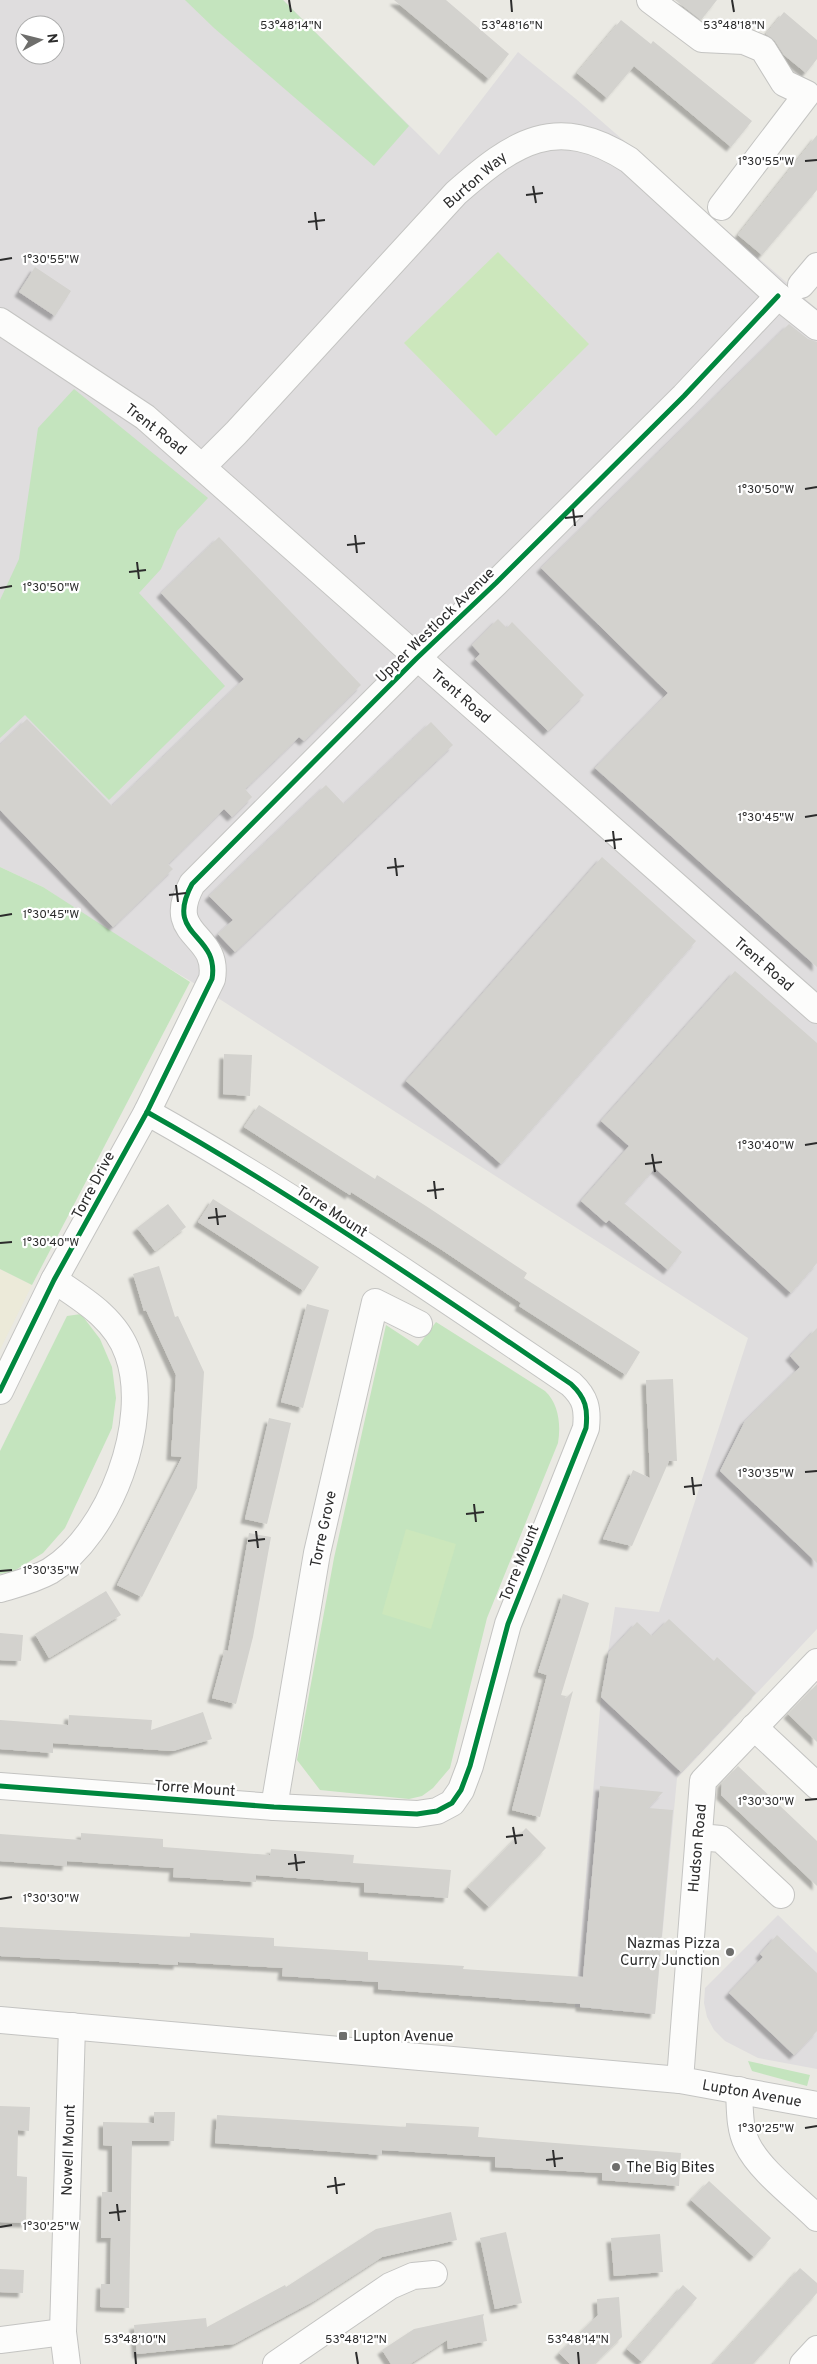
<svg xmlns="http://www.w3.org/2000/svg" width="817" height="2364" font-family="Overpass,sans-serif">
<defs>
<filter id="shadow"><feDropShadow dx="-4.5" dy="4.5" stdDeviation="1" flood-color="#0004"/></filter>
</defs>
<rect width="100%" height="100%" fill="#eae9e3"/>
<!-- industrial -->
<g fill="#dfddde" fill-rule="evenodd">
<path d="M0 0H283L439 155 518 52 576 99 817 309V1629L677 1778 655 2014 575 2007 601 1697 615 1607 659 1612 748 1338 207 991 119 938 43 887 0 867ZM25 25H55V55H25Z"/>
<path d="M778 1915 817 1953V2069L758 2058 725 2041 714 2030 707 2017 704 2003 705 1988Z"/>
</g>
<!-- education -->
<path fill="#ecead9" d="M0 1269 32 1285 0 1350Z"/>
<!-- green -->
<g fill="#c4e4be">
<path d="M185 0H283L409 126 374 166 214 28Z"/>
<path d="M74 389 208 498 177 531 161 569 139 593 225 686 109 800 25 715 0 738V600L19 559 38 428Z"/>
<path d="M0 867 43 887 190 982 32 1285 0 1269Z"/>
<path d="M81 1314 100 1339 112 1367 116 1398 112 1428 65 1528 43 1553 14 1571 0 1574V1451L67 1316Z"/>
<path d="M436 1322 545 1391C559 1404 561 1425 558 1443L487 1618 450 1768 433 1788 422 1796 409 1799 320 1790 297 1760 334 1558 386 1325 418 1346Z"/>
<path d="M748 2061 810 2075 807 2086 752 2071Z"/>
</g>
<!-- pitch -->
<g fill="#cce7bc">
<path d="M498 252 589 344 496 436 404 343Z"/>
<path d="M406 1529 456 1544 431 1629 382 1614Z"/>
</g>
<!-- building -->
<g fill="#d3d2ce" filter="url(#shadow)">
<path d="M394 0H446L509 54 489 79Z"/>
<path d="M675 0H717L701 20Z"/>
<path d="M784 12 817 40V59L806 73 784 55 775 41 766 34Z"/>
<path d="M621 20 651 44 653 41 752 121 731 147 634 66 607 98 577 73Z"/>
<path d="M817 135V190L762 255 738 235Z"/>
<path d="M35 267 71 291 55 316 19 292Z"/>
<path d="M789 324 808 339 817 342V967L595 768 668 693 541 568Z"/>
<path d="M219 537 361 685 304 741 299 737 245 789 252 797 232 817 224 809 168 864 173 869 113 927 0 810V745L27 719 112 806 244 679 161 593Z"/>
<path d="M498 619 507 628 512 622 584 695 548 731 475 659 480 654 472 645Z"/>
<path d="M431 722 453 745 235 952 218 934 233 920 209 896 326 785 344 804Z"/>
<path d="M602 857 696 941 501 1164 406 1081Z"/>
<path d="M735 971 817 1043V1263L791 1293 655 1168 624 1203 682 1252 668 1270 609 1220 606 1223 581 1201 629 1146 601 1121Z"/>
<path d="M224 1054 252 1055 250 1096 223 1094Z"/>
<path d="M259 1105 375 1179 377 1175 426 1206 527 1273 524 1278 640 1352 626 1375 519 1306 521 1303 442 1250 351 1192 350 1195 244 1127Z"/>
<path d="M213 1199 319 1267 304 1291 198 1222Z"/>
<path d="M168 1204 186 1227 155 1251 137 1228Z"/>
<path d="M159 1266 175 1317 178 1316 204 1372 197 1488 142 1597 117 1585 182 1457 171 1456 176 1375 146 1310 144 1311 133 1274Z"/>
<path d="M307 1304 329 1310 303 1408 281 1402Z"/>
<path d="M817 1328V1563L720 1471 745 1421 800 1367 790 1356Z"/>
<path d="M673 1379 677 1461H669L632 1546 603 1539 633 1470 650 1478 646 1380Z"/>
<path d="M269 1418 291 1423 267 1524 245 1519Z"/>
<path d="M249 1533 271 1537 253 1637 236 1704 212 1698 225 1650 228 1651Z"/>
<path d="M106 1591 121 1615 49 1658 35 1634Z"/>
<path d="M563 1594 589 1603 561 1695 566 1696 565 1699 573 1691 540 1817 512 1810 547 1675 538 1672Z"/>
<path d="M669 1619 714 1661 717 1657 756 1693 681 1772 601 1697 609 1652 637 1622 652 1636Z"/>
<path d="M0 1633 23 1635 21 1661 0 1660Z"/>
<path d="M817 1684V1742L788 1714Z"/>
<path d="M203 1712 212 1739 173 1751 53 1743V1753L0 1749V1720L68 1725 69 1715 152 1720 151 1730Z"/>
<path d="M738 1766 817 1841V1886L721 1795 722 1783Z"/>
<path d="M600 1786 663 1792 648 1808 673 1810 655 2014 580 2007V2004L378 1989V1982L282 1976 283 1968 178 1962V1965L0 1956V1927L190 1937V1933L274 1938V1946L368 1952V1960L464 1966 463 1969 583 1977Z"/>
<path d="M526 1828 546 1848 489 1907 468 1887Z"/>
<path d="M81 1833 163 1839V1847L270 1855 271 1849 354 1855 353 1863 451 1870 448 1898 364 1892V1883L256 1875V1882L173 1877 174 1868 67 1861V1866L0 1861V1834L81 1840Z"/>
<path d="M777 1935 817 1973V2031L794 2055 729 1993 763 1957 760 1954Z"/>
<path d="M0 2106 30 2107 29 2131 18 2130 17 2176 27 2177 26 2223 0 2222Z"/>
<path d="M154 2112H175L174 2141H132L129 2308 100 2307 101 2284H110L111 2238H101L102 2192H112V2146L103 2145V2122L154 2123Z"/>
<path d="M217 2115 406 2127V2123L479 2127 478 2137 681 2153 679 2186 602 2180V2173L495 2167V2157L382 2150V2155L215 2143Z"/>
<path d="M709 2181 771 2238 754 2257 691 2200Z"/>
<path d="M451 2212 457 2240 382 2257 314 2301 234 2344 137 2354 134 2325 206 2318 207 2327 285 2285 286 2287 376 2229Z"/>
<path d="M506 2232 522 2303 495 2309 480 2238Z"/>
<path d="M660 2234 663 2272 614 2276 611 2238Z"/>
<path d="M800 2268 817 2283V2293L753 2364H713Z"/>
<path d="M0 2269 24 2270 23 2293 0 2292Z"/>
<path d="M683 2285 697 2298 642 2362 627 2349Z"/>
<path d="M619 2297 622 2337 594 2364H570L559 2353 598 2315 597 2299Z"/>
<path d="M484 2314 483 2317 487 2341 448 2349 447 2340 410 2364H391L382 2350 414 2329Z"/>
</g>
<g fill="none" stroke-linecap="round" stroke-linejoin="round">
<defs>
<g id="minor">
<path d="M650 0 702 39 744 41 763 49 784 83 807 94 721 207"/>
<path d="M801 285 817 266"/>
<path d="M0 321 145 417 817 1010"/>
<path d="M203 466 236 433 456 193C514 142 556 113 629 160L778 296 817 327"/>
<path d="M0 1391 54 1280 147 1112 212 979C220 932 163 938 192 884L417 658 496 583 684 396 778 296"/>
<path d="M0 1589C17 1584 34 1580 50 1571 110 1534 152 1421 128 1354 116 1319 84 1300 54 1280"/>
<path d="M754 1727 817 1786"/>
<path d="M0 1786 274 1807 417 1814 437 1811 452 1803 461 1790 470 1766 508 1624 586 1428C588 1409 586 1398 571 1384 432 1290 293 1194 147 1112"/>
<path d="M274 1807 317 1553 375 1302 419 1324"/>
<path d="M699 1837 721 1839 781 1895"/>
<path d="M0 2020 680 2080 817 2105"/>
<path d="M680 2080 703 1781 817 1662"/>
<path d="M739 2090C740 2108 739 2128 747 2144 760 2171 796 2197 817 2218"/>
<path d="M0 2340 63 2332"/>
<path d="M67 2364 63 2332 72 2026"/>
<path d="M276 2364 390 2286 413 2276 434 2274"/>
<path d="M803 2364 817 2349"/>
</g>
</defs>
<!-- minor casing -->
<use href="#minor" stroke="#c4c4c2" stroke-width="28"/>
<!-- minor -->
<use href="#minor" stroke="#fcfcfb" stroke-width="26"/>
<defs>
<g id="cycleway">
<path d="M0 1391 54 1280 147 1112 212 979C220 932 163 938 192 884L417 658 496 583 684 396 778 296"/>
<path d="M0 1786 274 1807 417 1814 437 1811 452 1803 461 1790 470 1766 508 1624 586 1428C588 1409 586 1398 571 1384 432 1290 293 1194 147 1112"/>
</g>
</defs>
<!-- cycleway casing -->
<use href="#cycleway" stroke="#fff" stroke-width="8"/>
<!-- cycleway -->
<use href="#cycleway" stroke="#00873e" stroke-width="5"/>
</g>
<!-- ticks -->
<path fill="none" stroke="#2c2c2c" stroke-width="2" d="M289 0 291 12M511 0 512 12M732 0 734 12M805 161 817 160M533 186 536 203M526 195 543 193M315 212 317 230M308 222 325 220M0 260 12 258M805 489 817 487M573 509 575 526M565 518 583 516M355 535 357 553M347 545 365 543M137 562 139 579M129 572 146 570M0 588 12 586M805 817 817 815M613 831 615 849M605 841 622 839M395 858 397 876M387 868 404 866M176 885 178 902M169 895 186 893M0 916 12 914M805 1145 817 1143M652 1154 655 1172M645 1164 662 1162M434 1181 436 1199M427 1191 444 1189M216 1208 218 1225M208 1218 226 1216M0 1243 12 1242M805 1472 817 1471M692 1477 694 1495M684 1487 702 1485M474 1504 476 1522M466 1514 484 1512M256 1531 258 1548M248 1541 265 1539M0 1571 12 1570M805 1800 817 1799M513 1827 516 1844M506 1837 523 1835M295 1854 297 1871M288 1864 305 1862M0 1899 12 1897M805 2128 817 2126M553 2150 555 2167M546 2160 563 2158M335 2177 337 2194M327 2187 345 2184M117 2204 119 2221M109 2213 126 2211M0 2227 12 2225M135 2352 136 2364M356 2352 358 2364M578 2352 579 2364"/>
<!-- markers -->
<g fill="#6e6e6c" stroke="#fff" stroke-width="2">
<circle cx="730" cy="1952" r="5"/>
<rect x="338" y="2031" width="10" height="10" rx="2.5"/>
<circle cx="616" cy="2167" r="5"/>
</g>
<g text-anchor="middle" stroke-width="4.5" stroke-linejoin="round" paint-order="stroke">
<!-- street labels -->
<g font-size="15" fill="#2c2c2c" stroke="#fff">
<text transform="translate(475 180) rotate(-41)" y="5">Burton Way</text>
<text transform="translate(156 429) rotate(38)" y="5">Trent Road</text>
<text transform="translate(435 625) rotate(-44)" y="5">Upper Westlock Avenue</text>
<text transform="translate(461 696) rotate(41)" y="5">Trent Road</text>
<text transform="translate(764 964) rotate(41)" y="5">Trent Road</text>
<text transform="translate(93 1185) rotate(-62)" y="5">Torre Drive</text>
<text transform="translate(332 1211) rotate(33)" y="5">Torre Mount</text>
<text transform="translate(323 1529) rotate(-78)" y="5">Torre Grove</text>
<text transform="translate(519 1563) rotate(-68)" y="5">Torre Mount</text>
<text transform="translate(195 1788) rotate(4)" y="5">Torre Mount</text>
<text transform="translate(697 1848) rotate(-85)" y="5">Hudson Road</text>
<text transform="translate(752 2093) rotate(10)" y="5">Lupton Avenue</text>
<text transform="translate(68 2150) rotate(-88)" y="5">Nowell Mount</text>
</g>
<!-- poi labels -->
<g font-size="15" fill="#2c2c2c" stroke="#fff" text-anchor="start">
<text x="720" y="1948" text-anchor="end">Nazmas Pizza<tspan x="720" dy="17">Curry Junction</tspan></text>
<text x="353" y="2041">Lupton Avenue</text>
<text x="626" y="2172">The Big Bites</text>
</g>
</g>
<g font-size="12" text-anchor="middle" fill="#2c2c2c" stroke="#fff" stroke-width="4.5" stroke-linejoin="round" paint-order="stroke">
<text x="734" y="29">53°48'18"N</text>
<text x="291" y="29">53°48'14"N</text>
<text x="512" y="29">53°48'16"N</text>
<text x="766" y="165">1°30'55"W</text>
<text x="51" y="263">1°30'55"W</text>
<text x="766" y="493">1°30'50"W</text>
<text x="51" y="591">1°30'50"W</text>
<text x="766" y="821">1°30'45"W</text>
<text x="51" y="918">1°30'45"W</text>
<text x="766" y="1149">1°30'40"W</text>
<text x="51" y="1246">1°30'40"W</text>
<text x="766" y="1477">1°30'35"W</text>
<text x="51" y="1574">1°30'35"W</text>
<text x="766" y="1805">1°30'30"W</text>
<text x="51" y="1902">1°30'30"W</text>
<text x="766" y="2132">1°30'25"W</text>
<text x="51" y="2230">1°30'25"W</text>
<text x="135" y="2343">53°48'10"N</text>
<text x="356" y="2343">53°48'12"N</text>
<text x="578" y="2343">53°48'14"N</text>
</g>
<!-- north arrow -->
<g transform="translate(40 40) rotate(83)"><circle r="24" fill="#ffffff" stroke="#ababab"/>
<path d="M0-4L9 19L0 12L-9 19Z" fill="#6e6e6c"/>
<text y="-8" font-size="14" font-weight="bold" text-anchor="middle" fill="#2c2c2c">N</text>
</g>
</svg>
